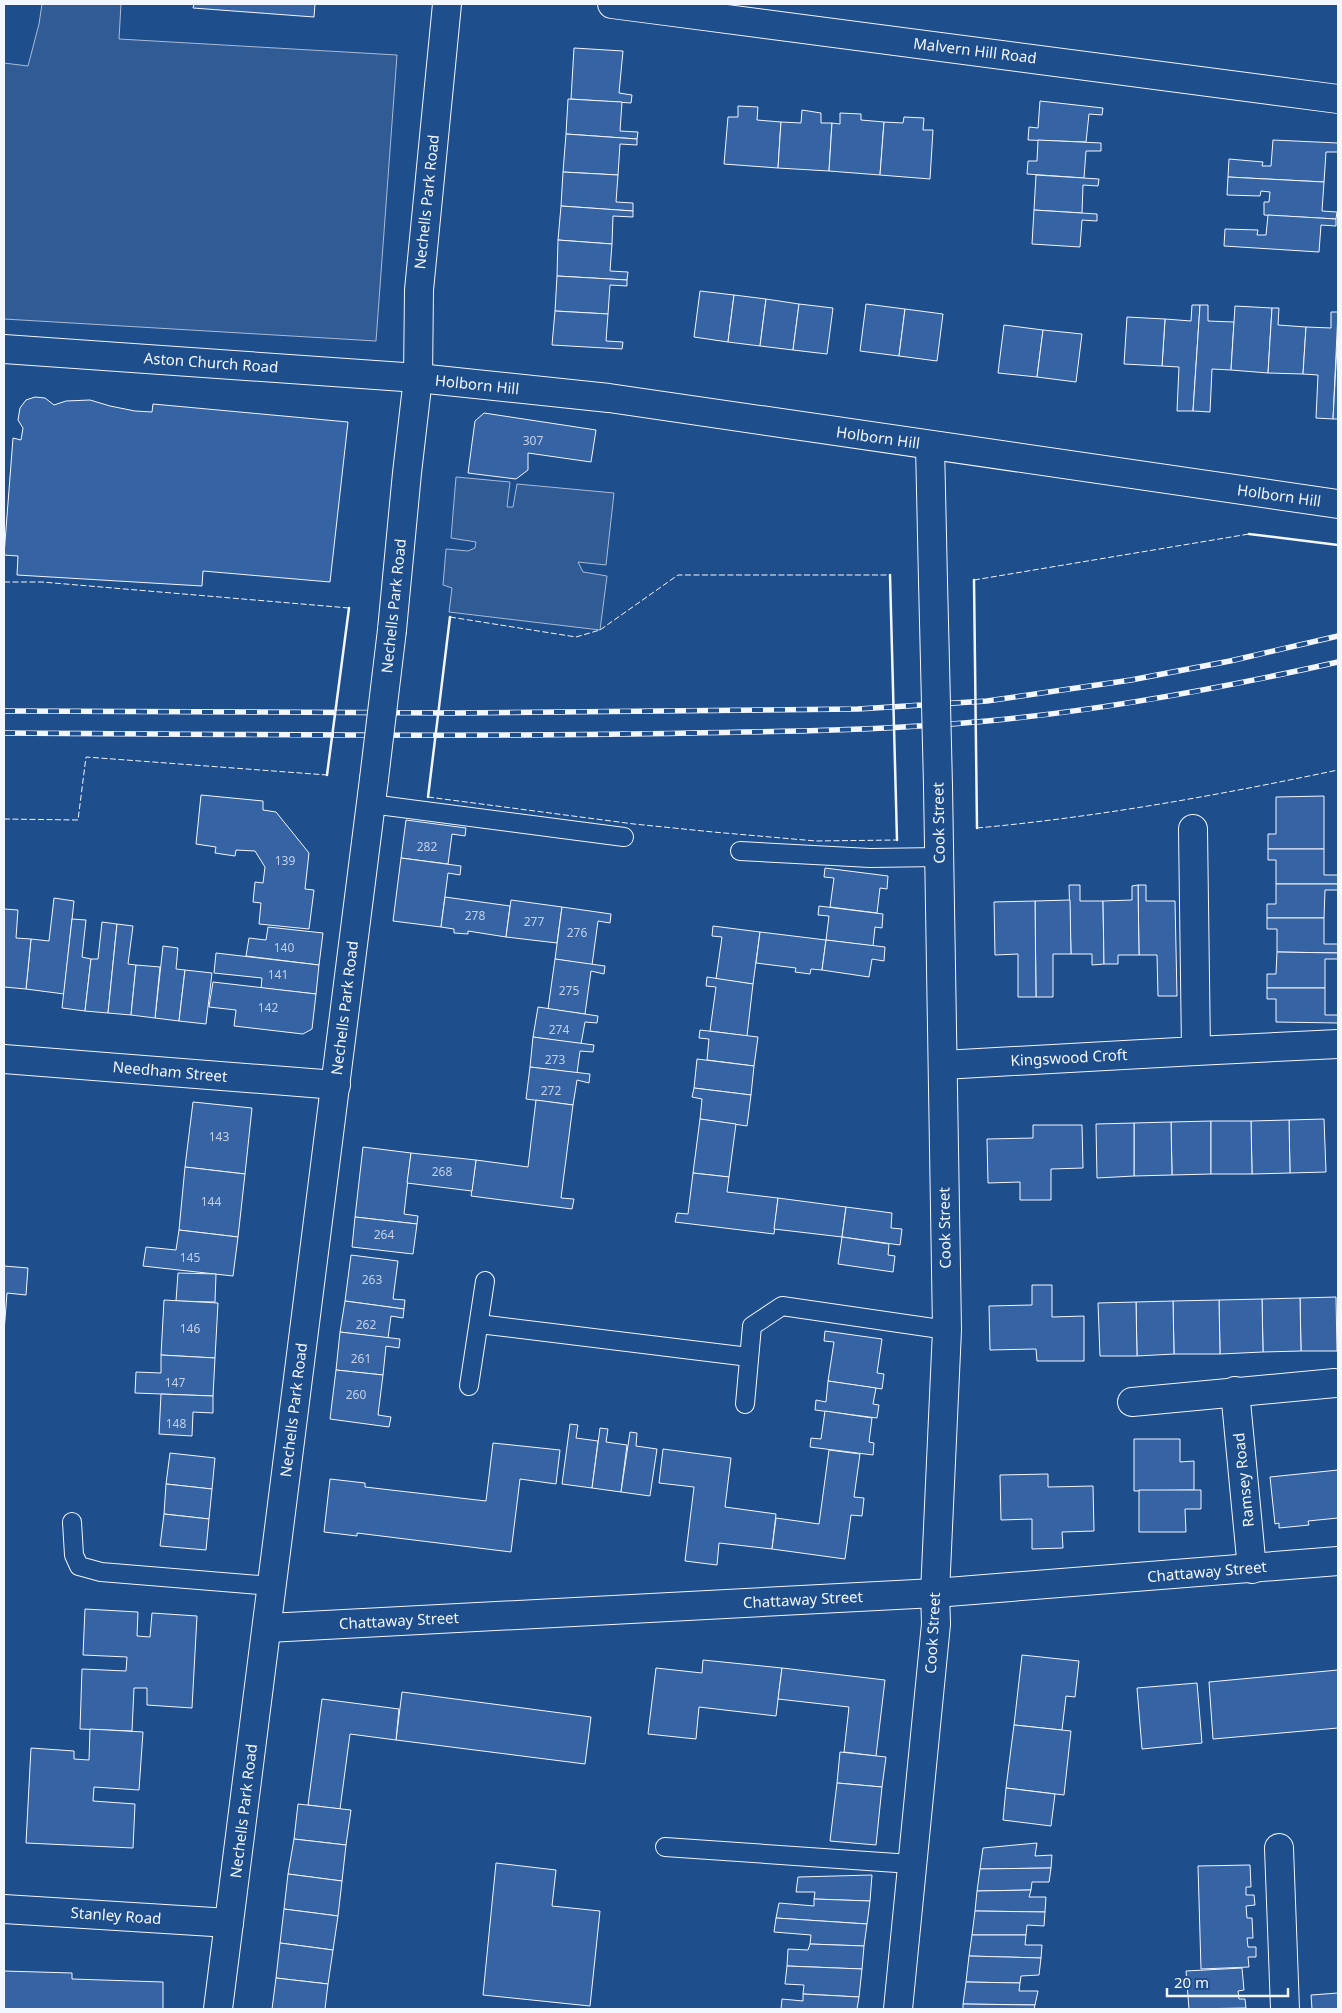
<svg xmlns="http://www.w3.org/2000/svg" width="1342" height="2013" font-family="'Noto Sans',sans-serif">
<rect width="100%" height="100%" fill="#1f4e8c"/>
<!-- built -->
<g fill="#305b95" stroke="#a8bbd7">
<path d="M42 4H121L119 39 397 55 376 341 4 319V63L28 66 39 24Z"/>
<path d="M456 477 510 482 507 507H513L517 484 614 493 606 565 578 562 583 572 607 576 600 630 449 612 452 588 443 585 446 549 468 551 475 548 476 542 451 538Z"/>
</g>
<!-- building -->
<g fill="#3563a3" stroke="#f2f6ff">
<path d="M194 4H315L314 17 193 8Z"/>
<path d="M574 48 623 51 619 93 632 95 631 103 571 99Z"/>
<path d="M568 99 622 102 620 131 638 132 637 139 566 134Z"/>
<path d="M1040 101 1103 108 1102 115 1089 114 1086 142 1028 140 1029 127 1038 128Z"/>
<path d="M738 106 758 107 757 120 781 122 778 168 724 164 728 117H738Z"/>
<path d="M802 110 821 113V123H832L829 171 778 168 781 122 801 123Z"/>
<path d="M840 113 861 114V120L884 122 880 175 829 171 832 123 840 124Z"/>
<path d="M904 117 924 118 923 130H933L930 179 880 175 884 122 903 123Z"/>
<path d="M566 134 637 139V145L620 144 618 175 563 172Z"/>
<path d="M1038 140 1101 143V151H1086L1084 178 1027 174 1028 161H1037Z"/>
<path d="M1273 140 1338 143V152H1326L1324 182 1228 177 1229 159 1263 162 1262 166H1271Z"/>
<path d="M563 172 618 175 616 202 633 203V211L561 206Z"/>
<path d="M1036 175 1099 179 1098 186 1083 185 1082 213 1034 210Z"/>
<path d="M1228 177 1324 182 1322 211 1337 212 1336 219 1264 215V202H1269L1270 192 1261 191 1260 196 1227 195Z"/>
<path d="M561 206 633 211V217L613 216 612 244 558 240Z"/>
<path d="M1034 210 1097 214V221L1082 220 1080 247 1032 244Z"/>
<path d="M1268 215 1336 219V226L1321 225 1319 252 1224 246 1225 229 1258 230 1257 235H1266Z"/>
<path d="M558 240 612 244 610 271 628 272 627 280 557 276Z"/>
<path d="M557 276 627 280V286L610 285 608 314 555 311Z"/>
<path d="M700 291 734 295 728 342 694 337Z"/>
<path d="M734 295 766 299 760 346 728 342Z"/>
<path d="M766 299 799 304 793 350 760 346Z"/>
<path d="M799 304 833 308 827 354 793 350Z"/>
<path d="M866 304 905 309 899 356 860 351Z"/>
<path d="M1192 305H1200L1193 411H1177L1179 367 1162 366 1165 319 1191 321Z"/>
<path d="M1200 305H1208V321L1234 322 1231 370 1212 369 1210 412 1193 411Z"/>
<path d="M1235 306 1272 308 1268 373 1231 370Z"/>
<path d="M1272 308H1279L1278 325 1306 327 1303 374 1268 373Z"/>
<path d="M905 309 943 314 937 361 899 356Z"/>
<path d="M555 311 608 314 606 341 623 342 622 349 552 345Z"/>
<path d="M1331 312H1338L1333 419 1316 418 1318 375 1303 374 1306 327 1331 328Z"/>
<path d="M1127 317 1165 319 1162 366 1124 364Z"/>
<path d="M1004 325 1043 330 1037 377 998 373Z"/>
<path d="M1338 327V419H1333Z"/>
<path d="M1043 330 1082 334 1076 382 1037 377Z"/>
<path d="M35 397 45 398 54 405 66 401 90 400 110 406 135 411 152 412 153 404 348 422 330 582 203 571 202 586 17 575 18 556 4 555 13 438 21 440 23 428 18 420 20 408 26 400Z"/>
<path d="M484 413 596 430 591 462 528 453V470L516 479 468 473 475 421Z"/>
<path d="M201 795 263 801V810L276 812 309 853 305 889 314 890 309 929 259 924 261 903 253 902 255 882 263 883 265 867 255 851 236 850 235 856 215 853 216 847 196 844Z"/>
<path d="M1324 796V849H1268V834H1276V797Z"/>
<path d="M406 820 466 828 465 836 452 834 448 864 401 858Z"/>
<path d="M1268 849H1324V875H1338V884H1276V860H1268Z"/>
<path d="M401 858 461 866 460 875 448 873 441 927 393 921Z"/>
<path d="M825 868 888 876 887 889 880 888 877 913 830 907 834 878 824 877Z"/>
<path d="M1276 884H1338V890H1325L1324 918H1267V904H1276Z"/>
<path d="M1069 885H1080V901H1103L1104 964 1092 965V954H1071Z"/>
<path d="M1138 885H1146V901H1175L1177 996H1158L1157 955H1139Z"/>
<path d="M1138 885 1139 955H1118V964H1104L1103 901 1132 900V886Z"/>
<path d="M445 897 510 906 506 937 468 931V934L454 933V929L441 927Z"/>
<path d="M54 898 74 901 64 994 26 989 31 939 49 941Z"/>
<path d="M511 900 562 907 557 943 506 937Z"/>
<path d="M1070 900 1071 954H1053V997H1036L1035 901Z"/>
<path d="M1035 901 1036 997H1018V954L995 955 994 902Z"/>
<path d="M819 906 883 914 882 928 875 927 873 946 826 940 829 916 818 915Z"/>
<path d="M562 907 611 914 610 923 598 921 592 965 555 959Z"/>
<path d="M4 909 18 910 16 938 31 939 26 989 4 987Z"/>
<path d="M1267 918H1324V944H1338V953L1277 952V929H1267Z"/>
<path d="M72 919 86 920 82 957 91 959 85 1011 62 1008Z"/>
<path d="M102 922 117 924 108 1013 85 1011 91 959H98Z"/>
<path d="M117 924 133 926 128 964 136 965 131 1015 108 1013Z"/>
<path d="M713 926 760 932 753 984 716 979 722 937 712 936Z"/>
<path d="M268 927 323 933 319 965 246 956 249 938 266 940Z"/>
<path d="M760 932 826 940 822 970 811 969 810 974 795 972 796 968 756 963Z"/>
<path d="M826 940 885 947 884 961 872 959 869 977 822 970Z"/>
<path d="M163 946 178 948 176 969 185 970 179 1021 155 1018Z"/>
<path d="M1277 952 1338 953V959H1325V988H1267V974H1276Z"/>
<path d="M216 953 319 965 316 994 261 988 262 978 214 973Z"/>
<path d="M555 959 605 966 604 974 591 971 585 1014 548 1009Z"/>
<path d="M136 965 160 967 155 1018 131 1015Z"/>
<path d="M185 970 212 973 206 1024 179 1021Z"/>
<path d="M707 977 753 984 747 1036 710 1031 716 987 706 986Z"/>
<path d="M213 982 316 994 312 1029 303 1034 234 1026 236 1010 209 1007Z"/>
<path d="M1267 988H1325V1015H1338V1023L1276 1022V999H1267Z"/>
<path d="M538 1007 598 1016 597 1023 585 1022 581 1044 533 1037Z"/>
<path d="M700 1030 758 1037 754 1066 707 1060 709 1039 699 1038Z"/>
<path d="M533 1037 594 1045 593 1052 580 1051 577 1073 530 1067Z"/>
<path d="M697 1059 754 1066 751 1095 694 1088Z"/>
<path d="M530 1067 590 1074 589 1083 577 1080 573 1105 526 1099Z"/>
<path d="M694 1088 751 1095 747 1126 700 1119 702 1099 692 1097Z"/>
<path d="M536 1100 573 1105 561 1198 574 1199 572 1209 471 1196 476 1160 528 1167Z"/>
<path d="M193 1102 252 1108 245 1174 185 1167Z"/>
<path d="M700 1119 736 1124 729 1177 693 1173Z"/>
<path d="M1324 1119 1326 1172 1290 1173 1289 1120Z"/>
<path d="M1289 1120 1290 1173 1252 1174 1251 1121Z"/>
<path d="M1211 1121V1174L1172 1175 1171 1122Z"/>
<path d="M1211 1121H1251L1252 1174H1211Z"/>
<path d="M1171 1122 1172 1175 1134 1176V1123Z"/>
<path d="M1134 1123V1176L1097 1178 1096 1124Z"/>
<path d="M1033 1125H1082L1083 1168 1051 1169V1200H1020V1182L988 1183 987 1139 1033 1138Z"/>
<path d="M363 1147 411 1153 404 1214 418 1216 417 1224 355 1217Z"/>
<path d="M411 1153 476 1160 472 1191 407 1183Z"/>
<path d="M185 1167 245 1174 238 1237 179 1230Z"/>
<path d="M693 1173 729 1177 727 1192 778 1198 774 1234 675 1222 677 1213 688 1214Z"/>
<path d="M778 1198 846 1207 842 1237 774 1229Z"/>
<path d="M846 1207 892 1213 891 1228 902 1229 900 1245 842 1237Z"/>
<path d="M355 1217 417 1224 413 1254 352 1247Z"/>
<path d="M179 1230 238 1237 233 1276 143 1266 146 1247 176 1250Z"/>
<path d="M842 1237 889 1244 888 1255 895 1256 893 1272 838 1264Z"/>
<path d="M351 1255 398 1261 393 1299 405 1300 404 1309 345 1301Z"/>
<path d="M4 1266 28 1268 26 1295 7 1293 4 1332Z"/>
<path d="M178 1273 216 1274 215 1302 176 1301Z"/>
<path d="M1032 1285H1052V1317L1084 1316V1361H1037L1036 1349 990 1350 989 1306 1032 1305Z"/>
<path d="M1336 1297 1337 1351H1301L1300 1298Z"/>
<path d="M1300 1298 1301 1351 1263 1352 1262 1299Z"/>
<path d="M1262 1299 1263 1352 1220 1354 1219 1300Z"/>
<path d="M164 1300 218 1303 215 1358 161 1355Z"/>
<path d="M1219 1300 1220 1354H1174L1173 1301Z"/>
<path d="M345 1301 404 1309 403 1318 391 1316 388 1338 340 1332Z"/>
<path d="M1173 1301 1174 1354 1137 1356 1136 1302Z"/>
<path d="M1136 1302 1137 1356H1100L1098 1303Z"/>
<path d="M825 1331 882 1339 877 1373 884 1374 882 1389 828 1381 834 1342 824 1341Z"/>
<path d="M340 1332 400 1339 399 1348 386 1346 383 1375 336 1370Z"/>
<path d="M161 1355 215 1358 213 1396 135 1393 136 1372 161 1373Z"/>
<path d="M336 1370 383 1375 378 1415 391 1417 389 1427 330 1419Z"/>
<path d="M828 1381 876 1388 873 1404 879 1405 877 1418 815 1410 816 1400 826 1402Z"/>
<path d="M161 1394 213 1396V1413L193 1412 192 1436 159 1434Z"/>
<path d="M825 1411 872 1418 869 1442 874 1443 873 1455 810 1447 811 1438 821 1439Z"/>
<path d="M570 1424 578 1425 576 1438 598 1441 592 1488 562 1484Z"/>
<path d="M600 1428 608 1429 606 1442 627 1445 621 1492 592 1488Z"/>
<path d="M630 1432 637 1433 636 1446 657 1449 650 1496 621 1492Z"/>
<path d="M1134 1439H1180V1462L1194 1461V1490L1134 1491Z"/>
<path d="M493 1443 560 1450 556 1484 520 1479 511 1552 357 1533V1536L324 1532 330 1479 365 1483V1487L486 1501Z"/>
<path d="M663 1449 731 1458 725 1507 776 1514 772 1549 719 1543 717 1565 685 1561 694 1487 659 1483Z"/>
<path d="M829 1450 860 1454 854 1497 864 1498 862 1516 851 1515 845 1559 772 1549 776 1518 819 1524Z"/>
<path d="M170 1453 215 1458 212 1489 166 1484Z"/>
<path d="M1338 1470V1518L1308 1521 1309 1525 1279 1528V1523L1275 1524 1270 1477Z"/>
<path d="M1048 1474V1487L1093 1486 1094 1531 1062 1532 1063 1548 1032 1549V1519L1001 1520 1000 1475Z"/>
<path d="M166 1484 212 1489 209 1519 164 1514Z"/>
<path d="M1139 1490H1201V1509H1185L1186 1532H1139Z"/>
<path d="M164 1514 209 1519 206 1550 160 1546Z"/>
<path d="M85 1609 138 1612 137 1636 150 1637 152 1613 197 1616 192 1708 147 1705V1688H134L132 1731 80 1729 82 1669 126 1671 127 1657 83 1655Z"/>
<path d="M1022 1655 1079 1661 1075 1697 1066 1696 1062 1730 1014 1725Z"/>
<path d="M703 1660 782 1668 776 1716 699 1707 696 1739 648 1734 656 1668 702 1673Z"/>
<path d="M782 1668 885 1680 876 1756 844 1752 849 1707 778 1699Z"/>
<path d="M1338 1670V1728L1213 1739 1209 1682Z"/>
<path d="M1197 1683 1202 1743 1142 1749 1137 1688Z"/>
<path d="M402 1692 591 1717 585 1764 396 1740Z"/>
<path d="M322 1699 399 1709 396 1740 350 1734 340 1809 308 1805Z"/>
<path d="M1014 1725 1071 1731 1064 1795 1006 1788Z"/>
<path d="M90 1729 143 1732 139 1790 94 1787 93 1801 135 1804 133 1848 26 1843 31 1748 74 1751V1759L89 1760Z"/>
<path d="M840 1752 886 1757 882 1787 837 1783Z"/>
<path d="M837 1783 882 1787 876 1845 830 1841Z"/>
<path d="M1006 1788 1055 1794 1051 1826 1003 1820Z"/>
<path d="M298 1804 351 1810 346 1845 294 1839Z"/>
<path d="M294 1839 346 1845 342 1881 288 1874Z"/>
<path d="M1037 1843 1035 1856 1052 1855 1051 1868 980 1869 983 1848Z"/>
<path d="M496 1863 556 1870 552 1906 600 1911 590 2006 483 1995Z"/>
<path d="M1250 1865 1251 1887H1246V1895H1254L1255 1905 1246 1906 1247 1918H1252L1253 1938H1247L1248 1947H1256V1957H1248L1249 1967 1201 1969 1198 1866Z"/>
<path d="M1051 1868 1049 1882H1032L1031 1890 977 1891 980 1869Z"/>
<path d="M288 1874 342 1881 338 1916 284 1909Z"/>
<path d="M872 1875 870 1901 814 1899 815 1892H796L798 1877Z"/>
<path d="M1031 1890 1029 1897H1046L1045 1912 975 1911 977 1891Z"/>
<path d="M814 1899 870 1901 867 1924 776 1918 779 1903 814 1906Z"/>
<path d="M284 1909 338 1916 333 1950 280 1943Z"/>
<path d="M975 1911 1045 1912 1044 1926 1027 1925 1026 1935H972Z"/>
<path d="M776 1918 867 1924 864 1946 810 1944 811 1935 774 1932Z"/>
<path d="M972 1935H1026L1025 1945H1042L1041 1958 969 1956Z"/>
<path d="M280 1943 333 1950 328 1984 276 1978Z"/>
<path d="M810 1944 864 1946 862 1969 787 1966 788 1949 808 1950Z"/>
<path d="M969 1956 1041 1958 1039 1975 1021 1976 1020 1983 966 1982Z"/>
<path d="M787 1966 862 1969 859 1997 803 1994 804 1985 785 1984Z"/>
<path d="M1242 1968 1244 1990 1238 1991 1239 1999H1245L1246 2008 1189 2009 1186 1971Z"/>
<path d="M4 1971 72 1973V1979L163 1982V2009H4Z"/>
<path d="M276 1978 328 1984 325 2009H272Z"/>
<path d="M966 1982 1020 1983 1019 1991H1038L1035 2005 963 2004Z"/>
<path d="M1338 1993V2009H1312L1311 1995Z"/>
<path d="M803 1994 859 1997 857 2009H781L782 1999 803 2001Z"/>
<path d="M963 2004 1035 2005 1034 2009H963Z"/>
</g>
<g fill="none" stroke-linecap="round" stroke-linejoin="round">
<defs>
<g id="service">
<path d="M371 804 624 837"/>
<path d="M740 851 870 858 939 857"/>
<path d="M479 1324 749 1357"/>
<path d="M469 1386 485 1281"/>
<path d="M745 1404 752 1326 782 1306 947 1330"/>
<path d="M72 1522 74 1555 79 1566 101 1572 272 1586"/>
<path d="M665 1847 911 1864"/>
</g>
<g id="minor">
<path d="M612 4 1338 99"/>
<path d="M4 349 418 378 609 398 1338 504"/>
<path d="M930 445 933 581"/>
<path d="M392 630 407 473 418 378 419 290 447 4"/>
<path d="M1196 1051 1338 1044"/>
<path d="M4 1059 336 1085"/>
<path d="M943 1065 1196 1051 1193 829"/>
<path d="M1235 1391 1252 1569"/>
<path d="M1132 1402 1335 1383"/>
<path d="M268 1628 935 1593 1338 1561"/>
<path d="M1279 1848 1285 2009"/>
<path d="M4 1909 229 1923"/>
<path d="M218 2009 374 779"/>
<path d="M898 2009 936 1624 935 1593 947 1330 938 786"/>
</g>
</defs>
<!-- service casing -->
<use href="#service" stroke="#f2f6ff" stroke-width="20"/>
<!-- minor casing -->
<use href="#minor" stroke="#f2f6ff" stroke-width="30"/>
<!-- service -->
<use href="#service" stroke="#1f4e8c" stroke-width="18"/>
<!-- minor -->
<use href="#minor" stroke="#1f4e8c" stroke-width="28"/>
<defs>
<g id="rail">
<path d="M4 711 455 713 858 709 987 701 1131 680 1230 661 1338 636"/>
<path d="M4 733C210 734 417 737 623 734 744 732 866 732 987 721 1105 710 1222 688 1338 662"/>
</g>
</defs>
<!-- rail casing -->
<use href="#rail" stroke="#f2f6ff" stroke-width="5.5"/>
<!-- rail -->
<use href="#rail" stroke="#1f4e8c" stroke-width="4" stroke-dasharray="11" stroke-linecap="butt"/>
<defs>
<g id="minor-bridge">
<path d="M933 581 938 786"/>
<path d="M374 779 392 630"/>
</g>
</defs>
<!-- minor-bridge casing -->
<use href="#minor-bridge" stroke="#f2f6ff" stroke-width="30" stroke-linecap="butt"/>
<!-- minor-bridge -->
<use href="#minor-bridge" stroke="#1f4e8c" stroke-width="28"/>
<!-- fence -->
<g stroke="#f2f6ff" stroke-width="1" stroke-dasharray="6 2.5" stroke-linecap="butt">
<path d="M974 580 1249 534"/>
<path d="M4 582H42L349 608"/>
<path d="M450 617 576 637 600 630 678 575H890"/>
<path d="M428 797 634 824 713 832 816 841 897 840"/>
<path d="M4 819 78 820 86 757 327 775"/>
<path d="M977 828C1099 817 1219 795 1338 770"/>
</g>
<!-- wall -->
<g stroke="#f2f6ff" stroke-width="2.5">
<path d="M1249 534 1338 545"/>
<path d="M890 575 897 840"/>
<path d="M974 580 977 828"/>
<path d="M327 775 349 608"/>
<path d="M428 797 450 617"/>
</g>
</g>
<g text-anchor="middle" stroke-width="4" stroke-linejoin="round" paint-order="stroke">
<!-- number labels -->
<g font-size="12" fill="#c3d1e8">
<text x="533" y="445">307</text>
<text x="427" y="851">282</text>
<text x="285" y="865">139</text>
<text x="475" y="920">278</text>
<text x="534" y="926">277</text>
<text x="577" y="937">276</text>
<text x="284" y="952">140</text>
<text x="278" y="979">141</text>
<text x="569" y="995">275</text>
<text x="268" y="1012">142</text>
<text x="559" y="1034">274</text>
<text x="555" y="1064">273</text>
<text x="551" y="1095">272</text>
<text x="219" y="1141">143</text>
<text x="442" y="1176">268</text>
<text x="211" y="1206">144</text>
<text x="384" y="1239">264</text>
<text x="190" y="1262">145</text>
<text x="372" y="1284">263</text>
<text x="366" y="1329">262</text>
<text x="190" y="1333">146</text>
<text x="361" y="1363">261</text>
<text x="175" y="1387">147</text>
<text x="356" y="1399">260</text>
<text x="176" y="1428">148</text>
</g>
<!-- street labels -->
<g font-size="15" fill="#f2f6ff" stroke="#1f4e8c">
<text transform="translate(975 51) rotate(7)" y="5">Malvern Hill Road</text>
<text transform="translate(427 202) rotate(-84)" y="5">Nechells Park Road</text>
<text transform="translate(211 363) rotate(4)" y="5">Aston Church Road</text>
<text transform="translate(477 385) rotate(6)" y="5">Holborn Hill</text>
<text transform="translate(878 438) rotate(8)" y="5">Holborn Hill</text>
<text transform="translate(1279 496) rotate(8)" y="5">Holborn Hill</text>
<text transform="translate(394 606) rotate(-84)" y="5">Nechells Park Road</text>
<text transform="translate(939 823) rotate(-91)" y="5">Cook Street</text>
<text transform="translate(345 1008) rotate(-83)" y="5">Nechells Park Road</text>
<text transform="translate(1069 1058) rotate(-3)" y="5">Kingswood Croft</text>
<text transform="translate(170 1072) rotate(5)" y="5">Needham Street</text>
<text transform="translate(945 1228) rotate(-91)" y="5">Cook Street</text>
<text transform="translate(294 1410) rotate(-83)" y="5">Nechells Park Road</text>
<text transform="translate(1244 1480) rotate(-96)" y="5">Ramsey Road</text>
<text transform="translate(1207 1572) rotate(-5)" y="5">Chattaway Street</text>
<text transform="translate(803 1600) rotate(-3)" y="5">Chattaway Street</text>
<text transform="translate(399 1621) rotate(-3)" y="5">Chattaway Street</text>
<text transform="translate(933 1633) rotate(-87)" y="5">Cook Street</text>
<text transform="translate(244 1811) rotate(-83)" y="5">Nechells Park Road</text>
<text transform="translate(116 1916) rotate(4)" y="5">Stanley Road</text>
</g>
</g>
<!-- border -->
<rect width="1342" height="2013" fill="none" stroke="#f2f6ff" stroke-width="10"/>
<!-- scale -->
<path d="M1167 1988v8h121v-8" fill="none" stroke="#f2f6ff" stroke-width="2.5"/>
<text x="1174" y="1988" font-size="15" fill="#f2f6ff" stroke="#1f4e8c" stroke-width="4" paint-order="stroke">20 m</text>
</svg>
